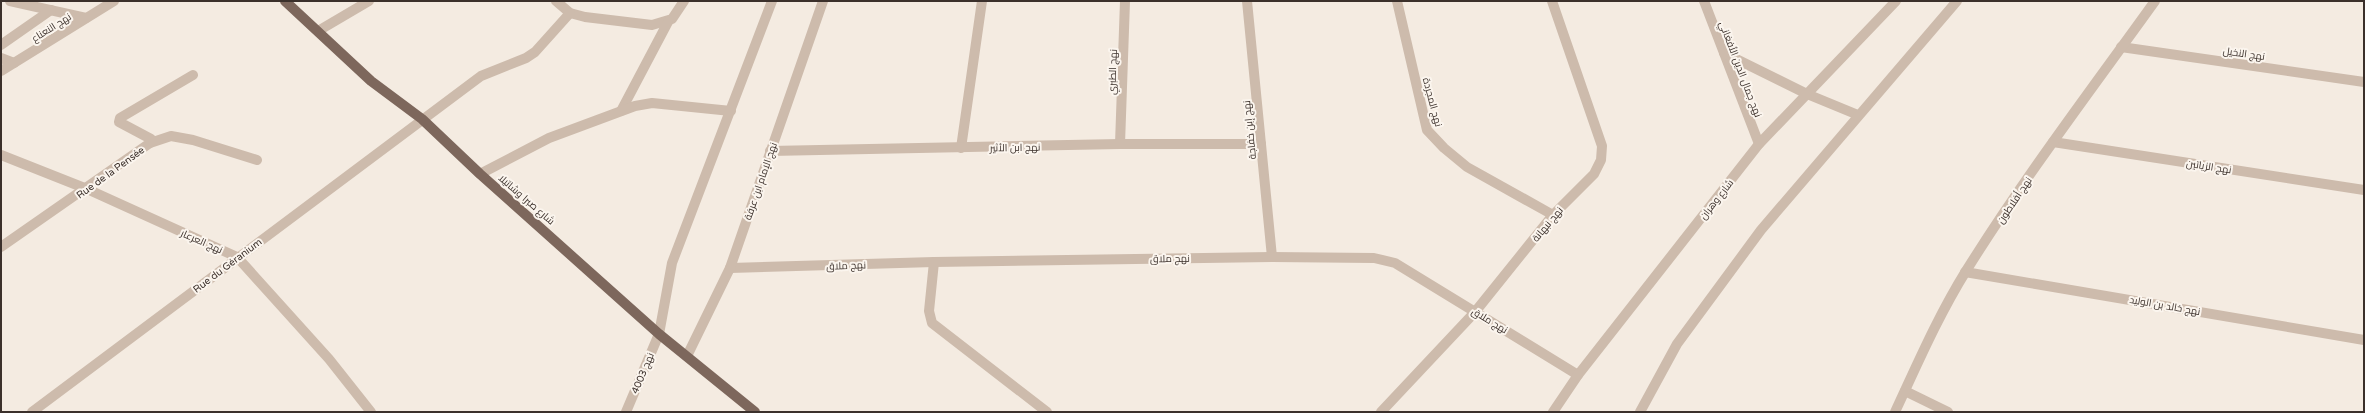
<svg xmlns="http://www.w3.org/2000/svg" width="2365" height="413" font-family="'Varela Round',Cairo,sans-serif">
<rect width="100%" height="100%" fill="#f4ebe1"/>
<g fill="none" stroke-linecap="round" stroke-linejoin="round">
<!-- minor -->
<g stroke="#cdbbac" stroke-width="10">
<path d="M10 1 86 18"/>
<path d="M556 1 570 13 585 17 652 25 672 19 684 1"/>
<path d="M1247 1 1272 257"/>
<path d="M1397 1 1427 130 1444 148 1467 167 1553 215"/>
<path d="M1704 1 1759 144"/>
<path d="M318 31 369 1"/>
<path d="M1 45 51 10"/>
<path d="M2121 47 2364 82"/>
<path d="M1724 53 1807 94 1858 115"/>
<path d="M1 58 14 63"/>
<path d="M1 71 114 1"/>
<path d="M621 111 668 22"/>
<path d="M2053 142 2364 190"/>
<path d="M150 143 171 136 193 140 257 160"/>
<path d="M1120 144 1125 1"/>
<path d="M961 148 982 1"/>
<path d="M770 151 1120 144H1261"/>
<path d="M1 155 87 189 237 257 329 359 371 412"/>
<path d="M480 174 549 138 635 106 652 103 731 111"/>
<path d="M1 247 150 143 151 139 119 122 120 118 193 75"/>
<path d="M934 262 929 311 932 323 1047 412"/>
<path d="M730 268 934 262 1272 257 1374 258 1395 263 1578 375"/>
<path d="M1965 272 2364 340"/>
<path d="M687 356 730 268 823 1"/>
<path d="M1905 391 1948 412"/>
<path d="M32 412 481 76 526 58 535 52 570 13"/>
<path d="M626 412 659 334 672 263 772 1"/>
<path d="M1381 412 1475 312 1553 215 1594 174 1601 160 1602 146 1552 1"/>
<path d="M1553 412 1578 375 1759 144 1896 1"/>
<path d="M1640 412 1677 344 1761 230 1957 1"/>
<path d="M1895 412C1917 365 1938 316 1966 271 2024 178 2091 90 2155 1"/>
</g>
<!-- major -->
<path stroke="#7d675c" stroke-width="10" d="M285 1 371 81 422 119 480 174 659 334 755 412"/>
</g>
<g text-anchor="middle" stroke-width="4" stroke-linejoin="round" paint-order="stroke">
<!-- street labels -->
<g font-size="10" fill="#3b302b" stroke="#fbf5ee">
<text transform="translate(51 27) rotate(-32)" y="4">نهج النعناع</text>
<text transform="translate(2244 53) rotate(8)" y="4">نهج النخيل</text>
<text transform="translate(1741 69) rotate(69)" y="4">نهج جمال الدين الأفغاني</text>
<text transform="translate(1112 72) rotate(-88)" y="4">نهج الطبري</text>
<text transform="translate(1433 102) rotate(75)" y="4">نهج المجردة</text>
<text transform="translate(1249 130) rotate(-96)" y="4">نهج إبن خفاجة</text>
<text transform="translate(1015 147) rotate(-1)" y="4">نهج ابن الأثير</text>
<text transform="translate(2209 166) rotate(9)" y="4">نهج الزياتين</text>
<text transform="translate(110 172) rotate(-36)" y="4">Rue de la Pensée</text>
<text transform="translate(760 181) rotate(-71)" y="4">نهج الإمام ابن عرفة</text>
<text transform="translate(527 199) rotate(41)" y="4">شارع صبرا وشاتيلا</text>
<text transform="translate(1716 199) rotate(-52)" y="4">شارع وهران</text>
<text transform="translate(2014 200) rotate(-56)" y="4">نهج أفلاطون</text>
<text transform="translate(1547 224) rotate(-50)" y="4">نهج نبهانة</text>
<text transform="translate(202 241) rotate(24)" y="4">نهج العرعار</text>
<text transform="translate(1170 258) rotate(-1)" y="4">نهج ملاق</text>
<text transform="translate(227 265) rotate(-37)" y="4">Rue du Géranium</text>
<text transform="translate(846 265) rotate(-2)" y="4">نهج ملاق</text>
<text transform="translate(2165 305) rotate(10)" y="4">نهج خالد بن الوليد</text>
<text transform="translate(1490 320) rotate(31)" y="4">نهج ملاق</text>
<text transform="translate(642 373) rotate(-67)" y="4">نهج 4003</text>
</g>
</g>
<!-- border -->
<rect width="2365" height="413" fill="none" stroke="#3b302b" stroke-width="4"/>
</svg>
